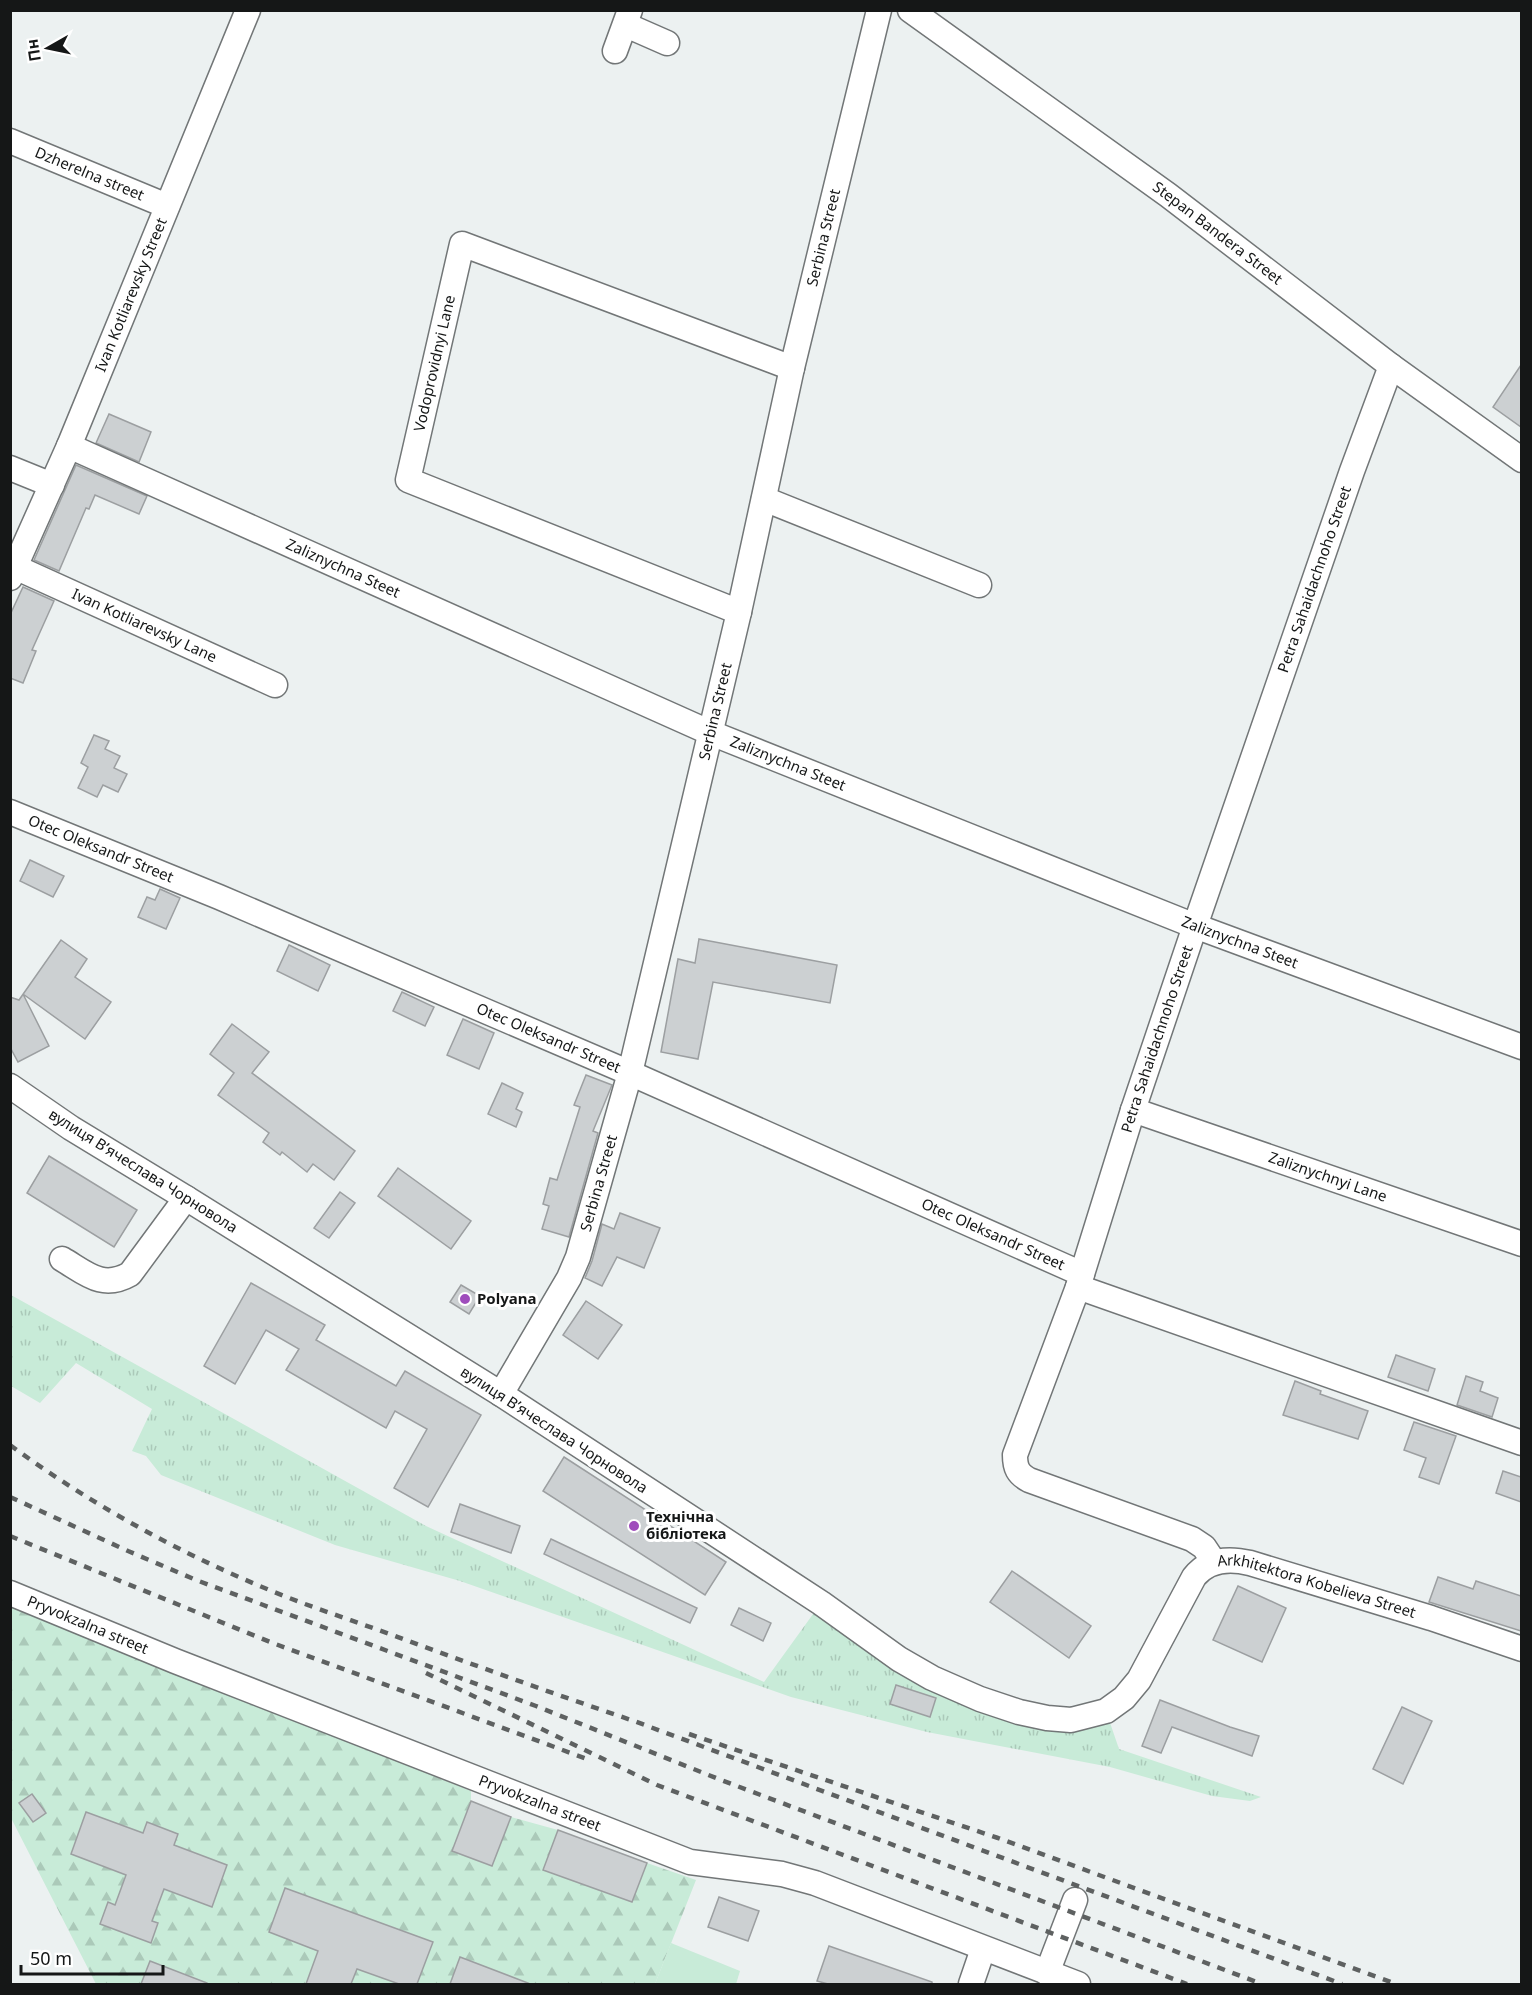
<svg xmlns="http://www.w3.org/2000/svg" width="1532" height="1995" font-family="'Noto Sans',sans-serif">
<defs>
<pattern id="grass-tufts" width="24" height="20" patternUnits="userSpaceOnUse" patternTransform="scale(1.5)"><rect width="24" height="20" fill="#c8ebd8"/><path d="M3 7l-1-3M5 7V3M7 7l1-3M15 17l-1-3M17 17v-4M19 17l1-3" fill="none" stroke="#abc9b9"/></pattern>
<pattern id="forest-firs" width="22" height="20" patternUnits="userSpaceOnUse" patternTransform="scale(1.5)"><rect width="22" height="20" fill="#c8ebd8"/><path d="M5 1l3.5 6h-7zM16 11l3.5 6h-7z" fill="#abc9b9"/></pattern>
</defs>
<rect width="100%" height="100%" fill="#ecf1f1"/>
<!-- grass -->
<path fill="url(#grass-tufts)" d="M11 1295 426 1526 764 1682 821 1603 992 1704 1106 1711 1119 1749 1261 1797 1250 1801 1212 1796 1110 1767 927 1732 791 1697 460 1581 335 1545 161 1475 146 1456 132 1451 152 1409 76 1363 40 1403 11 1386Z"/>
<!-- forest -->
<path fill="url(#forest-firs)" d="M10 1605 471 1791V1800L452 1851 492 1866 511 1817 558 1830 544 1869 632 1902 647 1863 696 1880 655 1984H96L11 1818Z"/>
<!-- park -->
<path fill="#c8ebd8" d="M671 1943 740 1971 736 1984H655Z"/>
<!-- building -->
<g fill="#ccd0d2" stroke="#9c9fa1" stroke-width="1.5">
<path d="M1521 365V427L1493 407Z"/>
<path d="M109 414 151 432 139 462 96 443Z"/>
<path d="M76 465 147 496 139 514 95 495 89 509 86 508 59 571 34 560Z"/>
<path d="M23 587 54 601 32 650 36 651 23 683 10 678V615Z"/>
<path d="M94 735 109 741 105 749 120 756 114 768 127 774 118 792 103 785 97 797 78 788 88 767 81 763Z"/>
<path d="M30 860 64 876 53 897 20 881Z"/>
<path d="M160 889 180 898 166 929 138 917 147 897 155 900Z"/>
<path d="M699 939 837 965 830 1003 713 982 698 1059 661 1052 678 959 695 963Z"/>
<path d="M61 940 87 959 75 977 111 1002 85 1039 23 994 49 1046 18 1062 10 1047V997L19 1000Z"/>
<path d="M289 945 330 965 318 991 277 971Z"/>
<path d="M402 992 434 1007 425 1026 393 1011Z"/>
<path d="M463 1019 494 1033 479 1069 447 1055Z"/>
<path d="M232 1024 269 1052 252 1073 355 1151 334 1180 313 1164 307 1172 282 1152 280 1155 263 1142 269 1133 218 1095 234 1073 210 1054Z"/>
<path d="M586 1075 612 1085 593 1131 598 1133 569 1237 542 1229 549 1206 543 1204 550 1178 557 1180 580 1107 574 1105Z"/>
<path d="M502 1083 523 1093 516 1109 522 1112 516 1127 488 1114Z"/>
<path d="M49 1156 137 1210 114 1247 27 1193Z"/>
<path d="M398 1168 471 1221 451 1249 378 1196Z"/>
<path d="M340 1192 355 1203 329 1238 314 1228Z"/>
<path d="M620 1213 660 1228 644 1268 617 1257 602 1286 585 1278 592 1261 602 1224 614 1229Z"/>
<path d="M251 1283 325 1325 316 1340 396 1386 405 1371 481 1415 428 1507 394 1488 427 1429 395 1411 386 1428 286 1370 299 1349 266 1330 235 1384 204 1366Z"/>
<path d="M461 1285 480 1296 469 1314 450 1302Z"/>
<path d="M586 1301 622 1325 598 1359 563 1335Z"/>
<path d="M1396 1355 1435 1369 1428 1391 1388 1377Z"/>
<path d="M1466 1376 1483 1382 1480 1391 1498 1398 1492 1417 1457 1405Z"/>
<path d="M1295 1381 1321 1391 1320 1394 1368 1411 1358 1439 1283 1415Z"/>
<path d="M1414 1422 1456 1436 1439 1484 1419 1477 1426 1458 1404 1450Z"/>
<path d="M564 1457 726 1562 705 1595 543 1491Z"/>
<path d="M1503 1471 1521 1477V1502L1496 1493Z"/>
<path d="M460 1504 520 1526 511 1553 451 1532Z"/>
<path d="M551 1539 697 1608 690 1623 544 1554Z"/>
<path d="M1012 1571 1091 1626 1069 1658 990 1602Z"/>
<path d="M1438 1577 1473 1589 1476 1581 1521 1596V1631L1429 1602Z"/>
<path d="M1238 1586 1286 1608 1262 1662 1213 1640Z"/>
<path d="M739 1608 771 1623 763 1641 731 1625Z"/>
<path d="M896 1685 936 1698 930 1717 890 1704Z"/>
<path d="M1160 1700 1230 1727 1259 1736 1252 1756 1172 1727 1161 1753 1142 1746Z"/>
<path d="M1402 1707 1432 1721 1403 1784 1373 1769Z"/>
<path d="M32 1794 46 1813 33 1822 19 1803Z"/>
<path d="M471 1801 511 1817 492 1866 452 1851Z"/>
<path d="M86 1812 143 1833 147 1822 178 1834 174 1845 227 1865 212 1907 164 1889 152 1921 158 1923 151 1943 100 1924 108 1902 115 1905 126 1875 71 1854Z"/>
<path d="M558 1830 647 1863 632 1902 543 1870Z"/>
<path d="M285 1888 433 1942 417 1984H399L357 1969 351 1984H306L318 1951 269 1932Z"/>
<path d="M719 1897 759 1911 748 1941 708 1927Z"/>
<path d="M829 1946 932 1982V1984H828L817 1981Z"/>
<path d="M460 1957 528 1983 527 1984H450Z"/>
<path d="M150 1961 207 1983V1984H141Z"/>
</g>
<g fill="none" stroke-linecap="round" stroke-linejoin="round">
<defs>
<g id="minor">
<path id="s1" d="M910 10 1168 195 1391 366 1522 460"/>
<path d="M626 25 667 43"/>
<path d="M615 51 630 10"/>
<path id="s2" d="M10 141 167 206"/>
<path id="s3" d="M69 446 711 733 1195 926 1522 1047"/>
<path d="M10 468 52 485"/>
<path d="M764 499 979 585"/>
<path id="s4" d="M15 567 275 685"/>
<path id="s5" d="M10 578 69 446 248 10"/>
<path id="s6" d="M739 612 408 480 462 244 792 368"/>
<path id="s7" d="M10 812 219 897 630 1073 1082 1274"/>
<path id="s8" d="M10 1086 71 1128 186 1198 501 1394 821 1603 899 1659 932 1678 980 1699 1019 1712 1047 1718 1071 1720 1106 1711 1124 1698 1139 1680 1194 1577C1208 1559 1229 1558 1250 1563L1431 1618 1522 1649"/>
<path id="s9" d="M1133 1110 1522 1244"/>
<path d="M62 1259C86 1273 102 1290 130 1274L186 1198"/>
<path d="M1078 1287 1522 1443"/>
<path id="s10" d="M501 1394 569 1278 578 1257 630 1073 739 612 792 368 879 10"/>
<path id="s11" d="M1214 1562 1204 1547 1192 1539 1029 1480C1018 1474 1015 1468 1015 1455L1078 1287 1133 1110 1195 926 1352 471 1391 366"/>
<path id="s12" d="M10 1593 175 1661 690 1862 782 1874 815 1883 1078 1984"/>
<path d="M1047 1973 1075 1900"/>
<path d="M971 1984 983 1949"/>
</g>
</defs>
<!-- minor casing -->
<use href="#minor" stroke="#727677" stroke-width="27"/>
<!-- minor -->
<use href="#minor" stroke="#fff" stroke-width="24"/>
<!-- rail -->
<g stroke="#5e6161" stroke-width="4.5" stroke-dasharray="8 8" stroke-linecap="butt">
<path d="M10 1445C100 1511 201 1565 305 1604 335 1615 365 1625 395 1636 474 1665 554 1694 634 1721L1342 1984"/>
<path d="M10 1497 128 1551 196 1580 536 1706 721 1780 1262 1984"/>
<path d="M10 1536 270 1642 587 1759"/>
<path d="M426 1673 657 1785 1187 1984"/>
<path d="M689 1734 998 1838 1396 1984"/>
</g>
</g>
<!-- markers -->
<g fill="#9f4cbc" stroke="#fff" stroke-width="2">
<circle cx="465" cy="1299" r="6"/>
<circle cx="634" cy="1526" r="6"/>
</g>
<g text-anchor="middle" stroke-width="6" stroke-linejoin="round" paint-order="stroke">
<!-- street labels -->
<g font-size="15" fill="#151717" stroke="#fff">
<text dy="5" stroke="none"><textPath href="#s2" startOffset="86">Dzherelna street</textPath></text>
<text dy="5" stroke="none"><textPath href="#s1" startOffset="380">Stepan Bandera Street</textPath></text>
<text dy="5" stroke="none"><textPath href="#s10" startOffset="1206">Serbina Street</textPath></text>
<text dy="5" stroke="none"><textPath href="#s5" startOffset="308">Ivan Kotliarevsky Street</textPath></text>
<text dy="5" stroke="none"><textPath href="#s6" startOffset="476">Vodoprovidnyi Lane</textPath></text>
<text dy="5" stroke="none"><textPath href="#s3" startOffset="300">Zaliznychna Steet</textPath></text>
<text dy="5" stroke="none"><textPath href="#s11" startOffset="1162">Petra Sahaidachnoho Street</textPath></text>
<text dy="5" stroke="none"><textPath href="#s4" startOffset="142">Ivan Kotliarevsky Lane</textPath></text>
<text dy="5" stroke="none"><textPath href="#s10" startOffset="720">Serbina Street</textPath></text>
<text dy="5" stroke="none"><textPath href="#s3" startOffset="786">Zaliznychna Steet</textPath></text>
<text dy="5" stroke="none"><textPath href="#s7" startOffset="98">Otec Oleksandr Street</textPath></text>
<text dy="5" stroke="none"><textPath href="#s3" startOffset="1272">Zaliznychna Steet</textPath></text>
<text dy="5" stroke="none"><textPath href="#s7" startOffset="584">Otec Oleksandr Street</textPath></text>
<text dy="5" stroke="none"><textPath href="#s11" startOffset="676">Petra Sahaidachnoho Street</textPath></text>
<text transform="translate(143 1171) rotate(32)" y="5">вулиця Вʼячеслава Чорновола</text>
<text dy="5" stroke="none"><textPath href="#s9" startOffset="206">Zaliznychnyi Lane</textPath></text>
<text dy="5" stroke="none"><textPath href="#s10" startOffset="234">Serbina Street</textPath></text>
<text dy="5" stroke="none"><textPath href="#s7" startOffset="1070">Otec Oleksandr Street</textPath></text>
<text transform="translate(554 1430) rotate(33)" y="5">вулиця Вʼячеслава Чорновола</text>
<text dy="5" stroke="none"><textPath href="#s8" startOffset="1572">Arkhitektora Kobelieva Street</textPath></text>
<text dy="5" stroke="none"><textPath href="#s12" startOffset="84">Pryvokzalna street</textPath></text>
<text dy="5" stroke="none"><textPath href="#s12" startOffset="570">Pryvokzalna street</textPath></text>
</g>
<!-- poi labels -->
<g font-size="15" font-weight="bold" fill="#151717" stroke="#fff" text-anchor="start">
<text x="477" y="1304">Polyana</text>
<text x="646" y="1522">Технічна<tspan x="646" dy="17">бібліотека</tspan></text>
</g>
</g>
<!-- border -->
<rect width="1532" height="1995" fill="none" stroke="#151717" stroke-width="24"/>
<!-- north arrow -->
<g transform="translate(48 48) rotate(261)" stroke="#ffffff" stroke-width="4.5" paint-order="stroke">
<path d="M0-4.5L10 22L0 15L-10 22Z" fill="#151717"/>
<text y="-9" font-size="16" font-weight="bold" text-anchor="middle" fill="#151717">Пн</text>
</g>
<!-- scale -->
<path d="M21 1965v9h142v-9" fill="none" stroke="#151717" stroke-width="3"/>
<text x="30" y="1965" font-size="18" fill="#151717" stroke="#ffffff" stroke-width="4.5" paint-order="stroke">50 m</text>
</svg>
